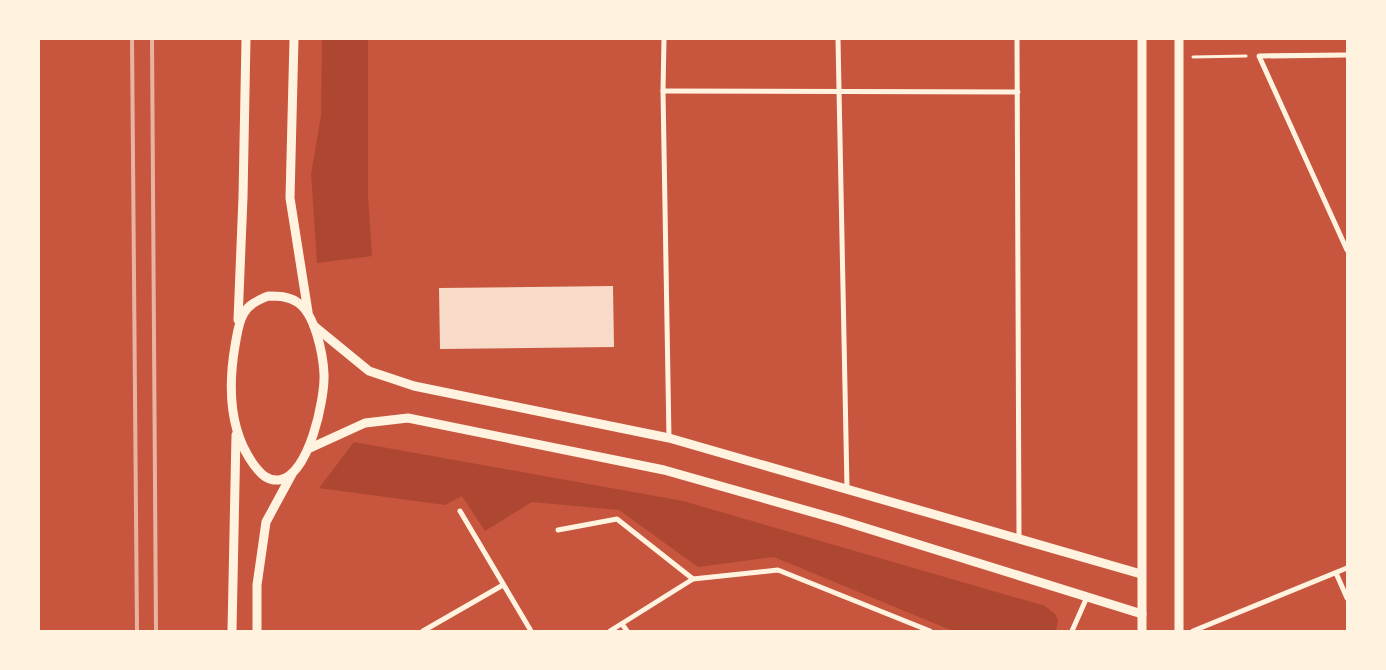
<svg xmlns="http://www.w3.org/2000/svg" width="1386" height="670" font-family="'DejaVu Sans',sans-serif">
<rect width="100%" height="100%" fill="#c8553d"/>
<!-- green -->
<g fill="#ae4732">
<path d="M322 39H368V197L372 256 317 263 311 174 321 116Z"/>
<path d="M354 442 683 501 1045 606 1055 614 1058 620 1056 631H953L774 557 698 567 619 510 532 502 485 531 462 496 445 505 319 488Z"/>
</g>
<!-- building -->
<path fill="#f7dbc8" d="M613 286 614 347 440 349 439 288Z"/>
<g fill="none" stroke-linecap="round" stroke-linejoin="round">
<!-- path -->
<path stroke="#fff3e0" stroke-width="3" d="M1193 57 1246 56"/>
<!-- minor -->
<g stroke="#fff3e0" stroke-width="5">
<path d="M664 39 663 91 669 438"/>
<path d="M838 39 847 488"/>
<path d="M1017 39 1019 538"/>
<path d="M1347 55 1259 56 1347 250"/>
<path d="M663 91 1018 92"/>
<path d="M460 511 531 631"/>
<path d="M558 530 617 519 693 579 778 570 930 631"/>
<path d="M1336 573 1347 598"/>
<path d="M622 624 627 631"/>
<path d="M423 631 503 585"/>
<path d="M610 631 693 579"/>
<path d="M1072 631 1087 597"/>
<path d="M1193 631 1347 568"/>
</g>
<!-- tertiary -->
<g stroke="#fff3e0" stroke-width="9">
<path d="M294 39 290 198 308 312"/>
<path d="M1142 39V631"/>
<path d="M1179 39V631"/>
<path d="M268 296C278 296 288 296 297 302 315 313 323 354 324 374 325 399 309 476 279 480 267 481 261 474 254 465 229 431 228 387 235 346 237 335 238 323 244 313 249 304 259 300 268 296Z"/>
<path d="M238 320 243 197 246 39"/>
<path d="M314 326 369 371 414 386 669 438 1141 574"/>
<path d="M308 449 365 423 408 418 664 470 840 520 1142 614"/>
<path d="M232 631 236 435"/>
<path d="M257 631V585L266 522 292 474"/>
</g>
<!-- rail -->
<g stroke="#e9b49f" stroke-width="4">
<path d="M132 39 137 631"/>
<path d="M152 39 156 631"/>
</g>
</g>
<!-- border -->
<rect width="1386" height="670" fill="none" stroke="#fff3e0" stroke-width="80"/>
</svg>
